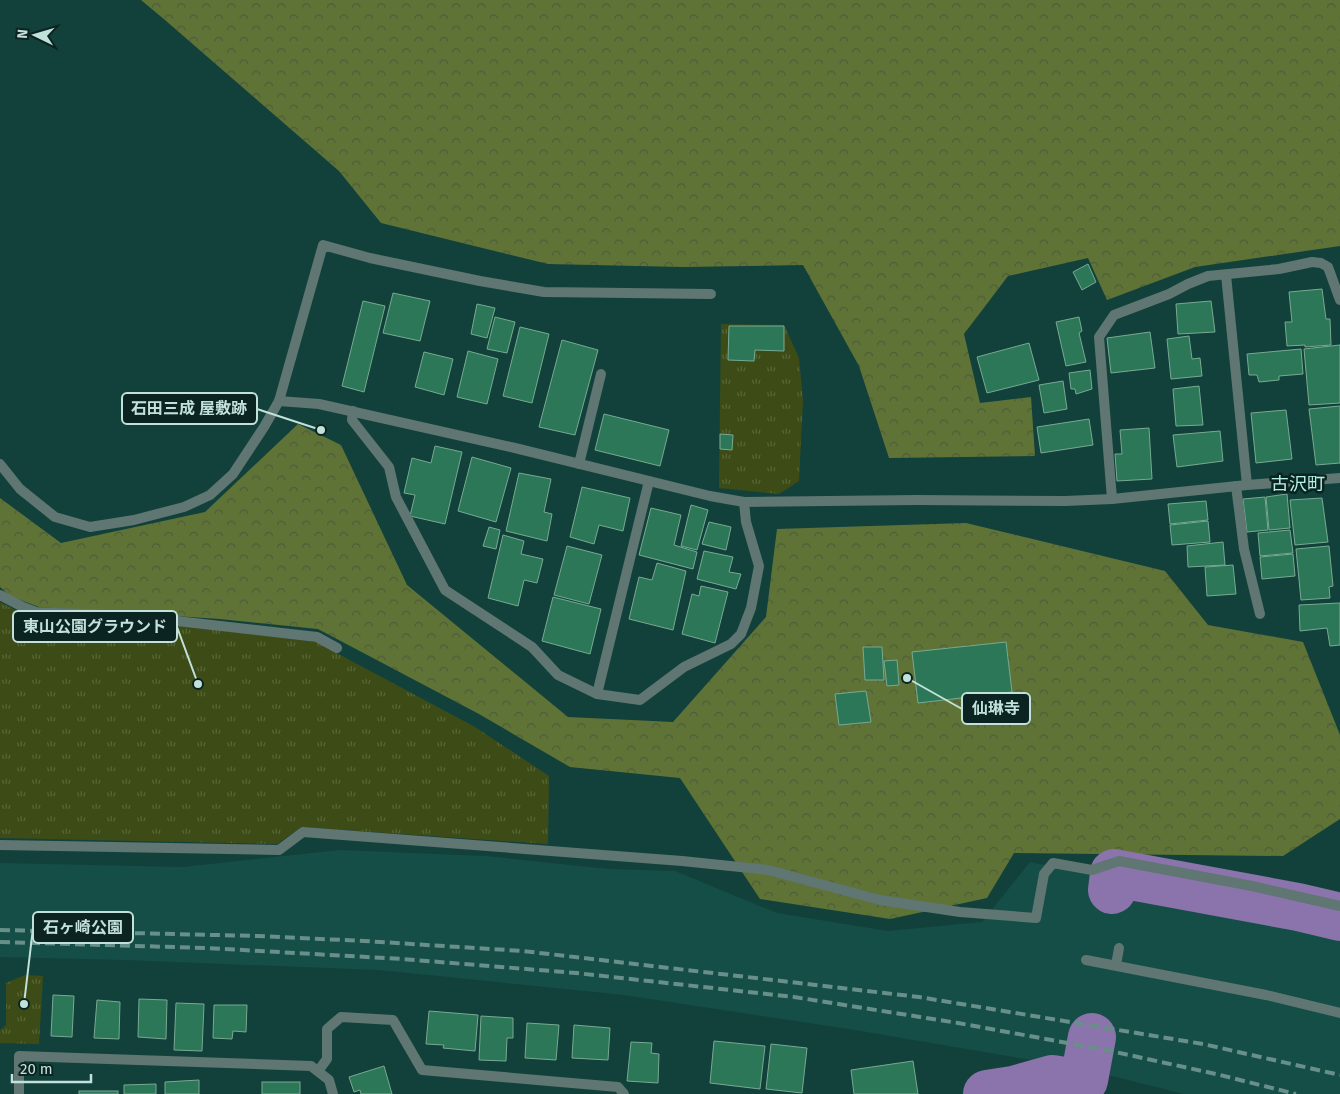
<svg xmlns="http://www.w3.org/2000/svg" width="1340" height="1094" font-family="'Fira Sans','Noto Sans JP',sans-serif">
<defs>
<pattern id="grass-tufts" width="24" height="20" patternUnits="userSpaceOnUse" patternTransform="scale(1.25)"><rect width="24" height="20" fill="#3d4c16"/><path d="M3 7l-1-3M5 7V3M7 7l1-3M15 17l-1-3M17 17v-4M19 17l1-3" fill="none" stroke="#576637"/></pattern>
<pattern id="forest-crowns" width="20" height="18" patternUnits="userSpaceOnUse" patternTransform="scale(1.25)"><rect width="20" height="18" fill="#607336"/><path d="M2 6a3 3 0 1 1 6 0M12 15a3 3 0 1 1 6 0" fill="none" stroke="#4d5c3c"/></pattern>
</defs>
<rect width="100%" height="100%" fill="#12413b"/>
<!-- built -->
<path fill="#154e47" d="M340 850 485 856 609 869 675 871 777 913 888 931 982 922 1030 862 1340 927V1094H1184L1084 1069 855 1030 624 995 379 970 126 960 0 957V863L183 867Z"/>
<!-- grass -->
<g fill="url(#grass-tufts)">
<path d="M721 324 784 325 799 358 803 401 799 481 779 494 719 488Z"/>
<path d="M0 602 25 615 46 618 172 624 316 642 475 727 549 776 548 844 301 827 277 844 0 838Z"/>
<path d="M25 975 43 976 39 1044 0 1043V1030L6 1025V983Z"/>
</g>
<!-- forest -->
<g fill="url(#forest-crowns)">
<path d="M141 0H1340V246L1195 267 1107 300 1088 258 1008 276 964 334 980 403 1031 397 1035 456 889 458 859 366 803 265 683 267 548 264 381 223 339 171 165 20Z"/>
<path d="M298 424 341 445 407 585 568 717 673 722 766 617 777 529 966 523 1165 571 1208 625 1303 642 1340 735V819L1283 856 1014 853 987 898 890 919 760 899 680 778 570 767 479 714 318 629 220 619 39 607 10 596 0 587V498L61 543 205 512Z"/>
</g>
<g fill="none" stroke-linecap="round" stroke-linejoin="round">
<!-- river -->
<g stroke="#8b73ac" stroke-width="48">
<path d="M1112 890 1114 873 1298 907 1340 917"/>
<path d="M987 1094 1013 1090 1052 1079 1081 1084 1084 1080 1092 1037"/>
</g>
</g>
<!-- building -->
<g fill="#2b7758" stroke="#78aa92">
<path d="M1088 264 1096 282 1082 290 1073 272Z"/>
<path d="M1322 289 1326 319H1330L1331 345 1305 347V345L1287 346 1285 322H1292L1289 292Z"/>
<path d="M393 293 430 301 420 341 383 333Z"/>
<path d="M363 301 385 306 364 392 342 386Z"/>
<path d="M1211 301 1215 332 1178 334 1176 304Z"/>
<path d="M477 304 495 308 487 338 471 334Z"/>
<path d="M495 317 515 322 507 353 487 349Z"/>
<path d="M1079 317 1082 331 1079 333 1086 362 1066 366 1056 322Z"/>
<path d="M729 326H784V351L755 350 754 361 728 360Z"/>
<path d="M520 327 549 334 532 403 503 396Z"/>
<path d="M1150 332 1155 368 1111 373 1107 338Z"/>
<path d="M1189 336 1192 359 1200 358 1202 376 1171 379 1167 339Z"/>
<path d="M562 340 598 350 575 435 539 427Z"/>
<path d="M1029 343 1039 380 987 393 977 357Z"/>
<path d="M1340 345V403L1309 405 1304 349Z"/>
<path d="M1301 349 1303 374 1279 376V380L1259 382 1257 375H1249L1247 354Z"/>
<path d="M468 351 498 359 487 404 457 397Z"/>
<path d="M424 352 453 359 444 395 415 387Z"/>
<path d="M1090 370 1092 389 1076 394 1075 389H1071L1069 373Z"/>
<path d="M1063 381 1067 409 1044 413 1039 385Z"/>
<path d="M1199 386 1203 425 1176 426 1173 389Z"/>
<path d="M1340 406V463L1316 465 1309 409Z"/>
<path d="M1286 410 1292 459 1256 463 1251 413Z"/>
<path d="M604 414 669 430 660 466 595 450Z"/>
<path d="M1089 419 1093 445 1041 453 1037 427Z"/>
<path d="M1149 428 1152 479 1117 481 1115 454H1122L1120 430Z"/>
<path d="M1220 431 1223 461 1177 467 1173 435Z"/>
<path d="M720 434 733 435 732 450 720 449Z"/>
<path d="M435 446 462 452 445 524 410 516 415 495 404 493 412 458 431 463Z"/>
<path d="M472 457 511 468 496 522 458 511Z"/>
<path d="M519 473 551 479 544 512 552 514 547 541 506 531Z"/>
<path d="M582 487 630 498 623 531 599 525 594 544 570 537Z"/>
<path d="M1287 494 1290 528 1269 530 1266 497Z"/>
<path d="M1265 497 1268 530 1247 532 1243 499Z"/>
<path d="M1322 498 1328 542 1295 545 1290 500Z"/>
<path d="M1206 501 1208 520 1170 524 1168 504Z"/>
<path d="M691 505 708 510 697 550 681 546Z"/>
<path d="M651 508 681 515 674 545 697 552 693 569 639 555Z"/>
<path d="M1208 521 1210 542 1172 545 1170 525Z"/>
<path d="M709 522 731 527 726 550 702 544Z"/>
<path d="M489 527 500 530 496 549 483 546Z"/>
<path d="M1290 530 1293 553 1260 556 1258 533Z"/>
<path d="M503 535 524 541 521 554 543 559 537 583 524 580 518 606 488 598Z"/>
<path d="M1223 542 1225 565 1188 567 1187 546Z"/>
<path d="M567 546 602 555 589 604 554 595Z"/>
<path d="M1329 546 1333 586 1329 587 1330 598 1301 600 1296 549Z"/>
<path d="M704 551 733 557 729 572 741 574 736 589 697 579Z"/>
<path d="M1293 554 1295 576 1262 579 1260 557Z"/>
<path d="M657 563 686 571 673 630 629 619 639 577 652 580Z"/>
<path d="M1233 565 1236 594 1207 596 1205 567Z"/>
<path d="M701 586 728 592 715 643 682 634 692 594 699 596Z"/>
<path d="M553 597 601 609 590 654 542 641Z"/>
<path d="M1340 603V645L1330 646 1327 628 1300 631 1299 605Z"/>
<path d="M1006 642 1012 692 918 703 912 652Z"/>
<path d="M863 647H882L884 680H865Z"/>
<path d="M897 660 899 685 887 686 884 661Z"/>
<path d="M866 691 871 722 839 725 835 694Z"/>
<path d="M53 995 74 996 72 1037 51 1036Z"/>
<path d="M139 999 167 1000 166 1039 138 1037Z"/>
<path d="M97 1000 120 1002 119 1039 94 1038Z"/>
<path d="M176 1003 204 1004 202 1051 174 1050Z"/>
<path d="M214 1005H247L246 1032 233 1031 232 1039 213 1038Z"/>
<path d="M429 1011 478 1015 475 1051 443 1048 444 1045 426 1044Z"/>
<path d="M481 1016 513 1018V1038H507L506 1061 479 1060Z"/>
<path d="M527 1023 559 1025 556 1060 525 1058Z"/>
<path d="M574 1025 610 1028 608 1060 572 1058Z"/>
<path d="M714 1041 765 1046 760 1089 710 1083Z"/>
<path d="M631 1042 652 1043 651 1053 659 1054 658 1083 627 1081Z"/>
<path d="M771 1044 807 1048 802 1093 766 1089Z"/>
<path d="M913 1061 918 1094H854L851 1070Z"/>
<path d="M384 1066 392 1094H361L360 1090 354 1092 349 1077Z"/>
<path d="M199 1080V1094H165V1082Z"/>
<rect x="262" y="1082" width="38" height="12"/>
<path d="M156 1084V1094H124V1085Z"/>
<rect x="79" y="1091" width="39" height="3"/>
</g>
<g fill="none" stroke-linecap="round" stroke-linejoin="round">
<!-- lane -->
<g stroke="#5f7672" stroke-width="10">
<path d="M579 464 601 374"/>
<path d="M1236 486 1244 549 1260 614"/>
<path d="M0 845 279 850 303 832 682 861 768 870 880 900 960 912 1036 918 1044 874 1053 863 1092 870 1119 861 1252 886 1340 906"/>
<path d="M1086 960 1266 995 1340 1013"/>
<path d="M1116 965 1119 948"/>
</g>
<!-- street -->
<g stroke="#5f7672" stroke-width="10">
<path d="M1226 275 1247 485"/>
<path d="M279 401 319 404 515 448 710 496 744 502 916 500 1065 501 1112 499 1247 485 1340 478"/>
<path d="M353 411 352 420 389 467 396 497 445 590 532 647 558 675 597 694 640 700 684 667 731 644 741 634 751 608 759 566 746 522 744 502"/>
<path d="M0 464 20 489 55 517 90 527 134 520 184 507 210 495 233 474 264 427 279 401 323 245 370 258 480 281 544 292 711 294"/>
<path d="M1112 499 1099 337 1114 315 1169 294 1188 284 1208 276 1279 269 1312 262 1321 263 1328 267 1340 300"/>
<path d="M0 595 23 607 36 612 133 616 317 637 337 648"/>
<path d="M597 694 649 481"/>
<path d="M318 1071 327 1059V1029L341 1017 393 1020 422 1070 618 1087 624 1094"/>
<path d="M19 1094V1056L311 1066 329 1080 333 1094"/>
</g>
<!-- rail -->
<g stroke="#688f89" stroke-width="4" stroke-dasharray="10 5" stroke-linecap="butt">
<path d="M0 930 258 936 364 941 523 951 919 997 1203 1044 1340 1075"/>
<path d="M0 942 207 948 402 959 576 973 794 997 958 1023 1106 1050 1216 1074 1296 1094"/>
</g>
</g>
<g text-anchor="middle" stroke-width="5" stroke-linejoin="round" paint-order="stroke">
<!-- quarter labels -->
<g font-size="18" fill="#b3f1e6" stroke="#0b2421">
<text x="1298" y="490">古沢町</text>
</g>
</g>
<!-- callouts -->
<path fill="none" stroke="#c3e1db" stroke-width="2" d="M321 430L257 409M198 684L177 627M907 678L962 709M24 1004L33 928"/>
<g fill="#c3e1db" stroke="#0b2421" stroke-width="2">
<circle cx="321" cy="430" r="5"/>
<circle cx="198" cy="684" r="5"/>
<circle cx="907" cy="678" r="5"/>
<circle cx="24" cy="1004" r="5"/>
</g>
<g fill="#0b2421" stroke="#c3e1db" stroke-width="2">
<rect x="122" y="393" width="135" height="31" rx="5"/>
<rect x="13" y="611" width="164" height="31" rx="5"/>
<rect x="962" y="693" width="68" height="31" rx="5"/>
<rect x="33" y="912" width="100" height="31" rx="5"/>
</g>
<g font-size="16" text-anchor="middle" font-weight="bold" fill="#c3e1db">
<text x="189" y="414">石田三成 屋敷跡</text>
<text x="95" y="632">東山公園グラウンド</text>
<text x="996" y="714">仙琳寺</text>
<text x="83" y="933">石ヶ崎公園</text>
</g>
<!-- north arrow -->
<g transform="translate(35 35) rotate(275)" stroke="#0b2421" stroke-width="4" paint-order="stroke">
<path d="M0-4L9 19L0 12L-9 19Z" fill="#c3e1db"/>
<text y="-8" font-size="14" font-weight="bold" text-anchor="middle" fill="#c3e1db">N</text>
</g>
<!-- scale -->
<path d="M12 1074v8h79v-8" fill="none" stroke="#c3e1db" stroke-width="2.5"/>
<text x="20" y="1074" font-size="15" fill="#c3e1db" stroke="#0b2421" stroke-width="4" paint-order="stroke">20 m</text>
</svg>
